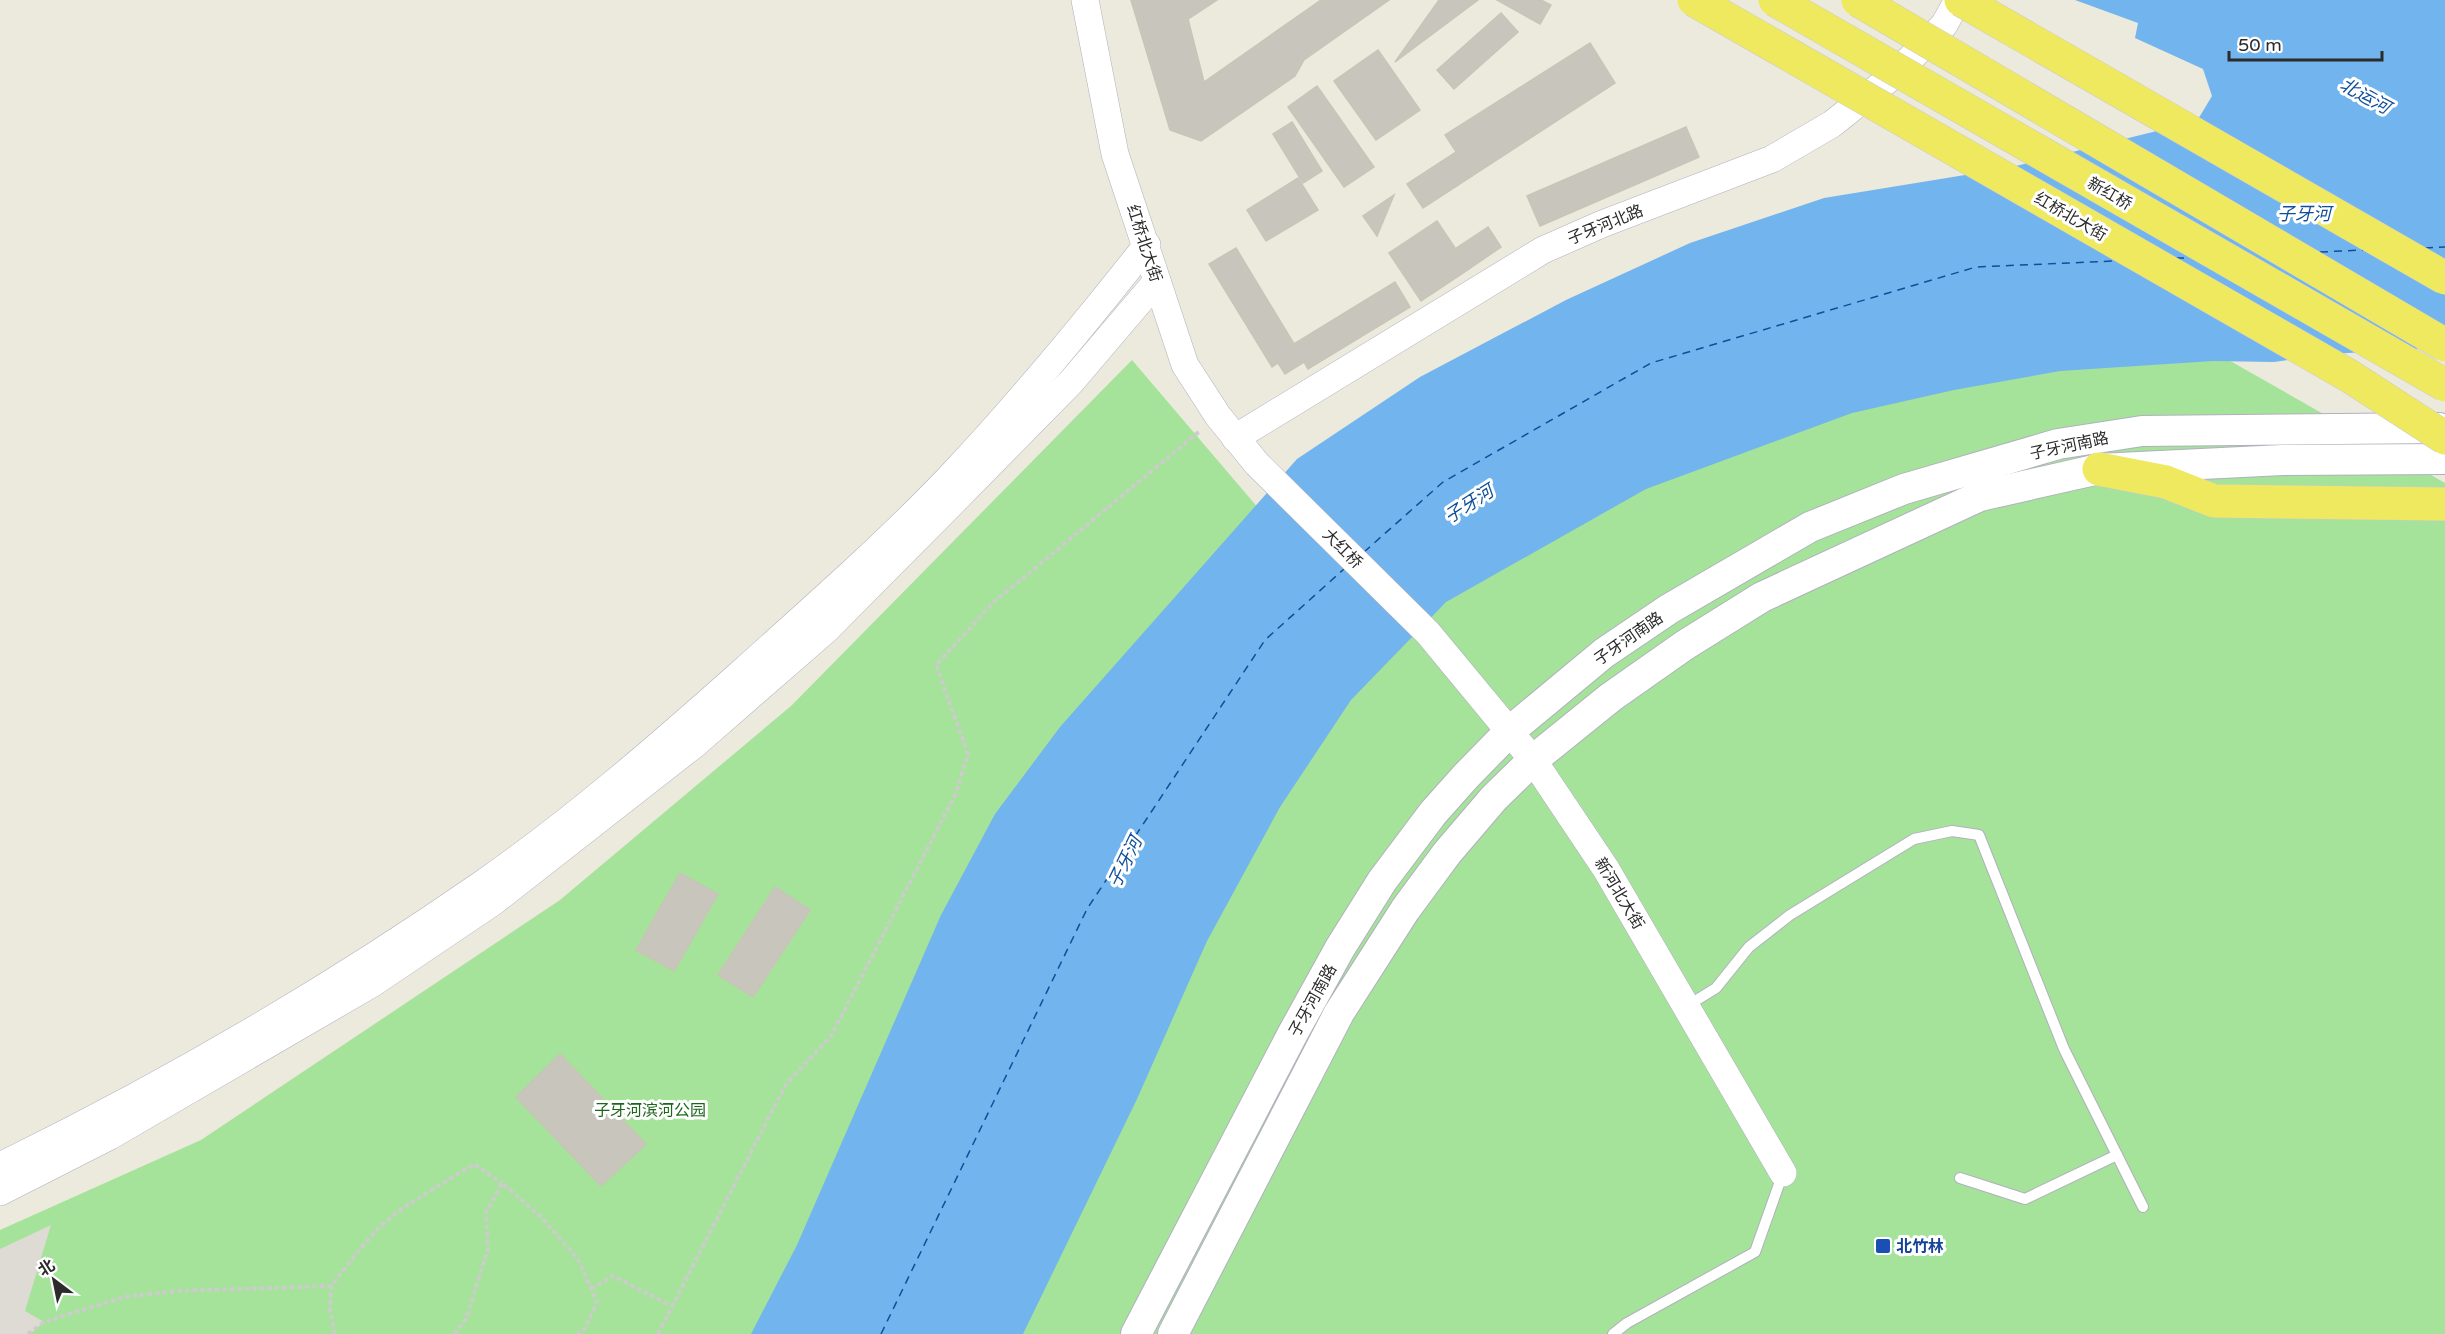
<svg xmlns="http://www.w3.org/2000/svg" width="2445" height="1334" font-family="'Varela Round','Noto Sans SC',sans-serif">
<rect width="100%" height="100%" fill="#ece9dd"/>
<!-- green -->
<g fill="#a5e29a">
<path d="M2202 345 2445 483V1334H983L1239 824 1448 582 1685 449 1942 364Z"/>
<path d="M1132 360 1271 523 790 1334H0V1230L201 1140 560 900 791 706Z"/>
</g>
<!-- plaza -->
<path fill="#dddbd4" d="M51 1225 25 1311 44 1322 30 1334H0V1249Z"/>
<!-- water -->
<path fill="#72b4ed" d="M2075 0H2445V347L2332 354 2274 362 2213 361 2060 371 1954 390 1852 413 1646 489 1446 602 1351 700 1280 807 1207 941 1137 1099 1023 1334H751L797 1245 941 915 995 814 1060 727 1297 459 1420 377 1566 300 1690 243 1824 198 2008 168 2197 121 2212 96 2203 69 2135 38 2138 23Z"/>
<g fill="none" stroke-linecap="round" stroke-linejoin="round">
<!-- ferry -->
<g stroke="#0f4f9a" stroke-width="1.5" stroke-dasharray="8 6" stroke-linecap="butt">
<path d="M2425 248 2445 247"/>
<path d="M2320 252 2363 250"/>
<path d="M2176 258H2189"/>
<path d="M1364 552 1443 482 1651 363 1976 267 2114 261"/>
<path d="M881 1334 1087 909 1265 640 1344 569"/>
</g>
</g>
<!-- building -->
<g fill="#c8c5bd" stroke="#c8c5b7" stroke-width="1.5">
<path d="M1131 0H1217L1188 19 1204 82 1321 0H1389L1304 60 1295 76 1201 141 1170 130Z"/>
<path d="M1439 0H1478L1395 62Z"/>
<path d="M1497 0H1541L1551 5 1540 24Z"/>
<path d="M1501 13 1518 32 1454 89 1437 70Z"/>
<path d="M1590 43 1615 83 1472 176 1445 135Z"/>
<path d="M1378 50 1420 110 1376 140 1334 81Z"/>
<path d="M1317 86 1374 167 1344 187 1288 107Z"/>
<path d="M1292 122 1322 171 1303 183 1273 134Z"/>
<path d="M1686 127 1699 157 1540 226 1527 196Z"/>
<path d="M1456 152 1472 176 1423 208 1407 184Z"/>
<path d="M1298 178 1318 210 1266 241 1247 210Z"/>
<path d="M1394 195 1377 236 1363 216Z"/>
<path d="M1437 221 1469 269 1421 301 1389 253Z"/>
<path d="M1488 227 1501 247 1469 269 1455 249Z"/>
<path d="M1236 248 1294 344 1395 282 1410 307 1308 369 1304 362 1285 374 1278 363 1272 367 1209 264Z"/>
<path d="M680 873 718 894 674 971 636 950Z"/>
<path d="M775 887 810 910 753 997 718 975Z"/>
<path d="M560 1054 646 1144 601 1186 516 1097Z"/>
</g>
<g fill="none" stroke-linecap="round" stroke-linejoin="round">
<defs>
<g id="service">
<path d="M1687 1006 1716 988 1749 947 1790 915 1914 839 1952 831 1979 835 2064 1049 2143 1207"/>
<path d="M1960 1178 2025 1199 2117 1155"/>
<path d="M1613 1334 1627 1323 1755 1252 1783 1173"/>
</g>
<g id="tertiary">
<path d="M1085 0 1115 154 1185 365 1218 416 1257 464 1428 633 1533 760 1606 869 1783 1173"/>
<path d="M1235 438 1543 250 1602 224 1772 159 1832 124 1895 74 1944 25 1958 0"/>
<path d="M0 1166C168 1084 329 990 482 884 574 820 659 746 742 672 812 609 884 546 949 478 1019 404 1084 325 1147 245"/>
<path d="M0 1192 110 1136 373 983 493 902 695 744 827 629 955 500 1071 382 1157 281"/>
</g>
<g id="secondary">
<path d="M1136 1334 1293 1033 1340 948 1382 881 1433 813 1466 776 1510 731 1604 653 1669 609 1810 527 1904 489 2058 444 2142 431 2439 428"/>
<path d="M1173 1334 1339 1013 1405 910 1447 853 1494 798 1533 760 1611 697 1685 645 1762 597 1980 496 2099 469 2283 460 2445 459"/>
</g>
<path id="primary" d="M2099 469 2166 482 2214 501 2445 504"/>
</defs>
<!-- service casing -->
<use href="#service" stroke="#b1b1be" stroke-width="12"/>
<!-- tertiary casing -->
<use href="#tertiary" stroke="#b1b1be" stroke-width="28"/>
<!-- secondary casing -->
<use href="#secondary" stroke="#b1b1be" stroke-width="32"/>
<!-- primary casing -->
<use href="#primary" stroke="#ccc" stroke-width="34"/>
<!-- path -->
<g stroke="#ccc" stroke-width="4" stroke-dasharray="4.5 3" stroke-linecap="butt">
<path d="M591 1289 613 1276 672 1306"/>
<path d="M28 1334 44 1322 124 1297 177 1291 331 1286"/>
<path d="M335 1334 330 1311 331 1286 353 1258 377 1229 404 1207 474 1164 502 1183"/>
<path d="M454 1334 466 1319 488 1249 486 1213 502 1183 541 1217 578 1259 597 1302 585 1328 577 1334"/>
<path d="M658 1334 786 1084 831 1036 956 793 968 754 936 665 993 603 1201 430"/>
</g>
<!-- service -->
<use href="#service" stroke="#fff" stroke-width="10"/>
<!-- tertiary -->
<use href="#tertiary" stroke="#fff" stroke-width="27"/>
<!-- secondary -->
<use href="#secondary" stroke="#fff" stroke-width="30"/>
<!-- primary -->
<use href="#primary" stroke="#efe960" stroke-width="33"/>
<defs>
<g id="primary-bridge">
<path d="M1694 0 2351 377 2445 438"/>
<path d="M1775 0 2445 385"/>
<path d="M1858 0 2445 345"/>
<path d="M1961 0 2445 278"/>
</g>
</defs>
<!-- primary-bridge casing -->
<use href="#primary-bridge" stroke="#ccc" stroke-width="34" stroke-linecap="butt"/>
<!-- primary-bridge -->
<use href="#primary-bridge" stroke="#efe960" stroke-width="33"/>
</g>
<!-- markers -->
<rect fill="#1a4fb4" stroke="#fff" stroke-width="2" x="1875" y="1238" width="16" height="16" rx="3"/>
<g text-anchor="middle" stroke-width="6" stroke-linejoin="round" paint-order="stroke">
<!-- street labels -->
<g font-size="16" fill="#2b2b2b" stroke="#fff">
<text transform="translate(2110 193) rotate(30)" y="6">新红桥</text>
<text transform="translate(2071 216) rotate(30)" y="6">红桥北大街</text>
<text transform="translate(1605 224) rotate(-22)" y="6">子牙河北路</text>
<text transform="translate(1145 243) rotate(72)" y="6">红桥北大街</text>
<text transform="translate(2069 445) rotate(-12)" y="6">子牙河南路</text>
<text transform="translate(1343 548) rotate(45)" y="6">大红桥</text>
<text transform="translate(1628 638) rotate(-35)" y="6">子牙河南路</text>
<text transform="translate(1620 893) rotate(59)" y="6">新河北大街</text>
<text transform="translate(1312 1000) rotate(-61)" y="6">子牙河南路</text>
</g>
<!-- park labels -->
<g font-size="16" fill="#1c671b" stroke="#fff">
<text x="650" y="1116">子牙河滨河公园</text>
</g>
<!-- transit labels -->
<g font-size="16" font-weight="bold" fill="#164399" stroke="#fff" text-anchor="start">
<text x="1896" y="1252">北竹林</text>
</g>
<!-- water labels -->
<g font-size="18" font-style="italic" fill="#0f4f9a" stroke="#fff">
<text transform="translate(2365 96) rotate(29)" y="6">北运河</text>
<text x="2304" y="220">子牙河</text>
<text transform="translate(1469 504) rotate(-33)" y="6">子牙河</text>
<text transform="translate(1125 862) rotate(-64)" y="6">子牙河</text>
</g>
</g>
<!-- north arrow -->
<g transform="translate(54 1280) rotate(328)" stroke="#ffffff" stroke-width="4.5" paint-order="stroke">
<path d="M0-4.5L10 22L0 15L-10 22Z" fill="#2b2b2b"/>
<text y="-9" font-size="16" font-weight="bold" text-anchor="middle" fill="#2b2b2b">北</text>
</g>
<!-- scale -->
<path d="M2229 51v9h153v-9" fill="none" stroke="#2b2b2b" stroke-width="3"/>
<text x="2238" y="51" font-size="18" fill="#2b2b2b" stroke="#ffffff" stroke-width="4.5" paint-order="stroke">50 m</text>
</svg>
